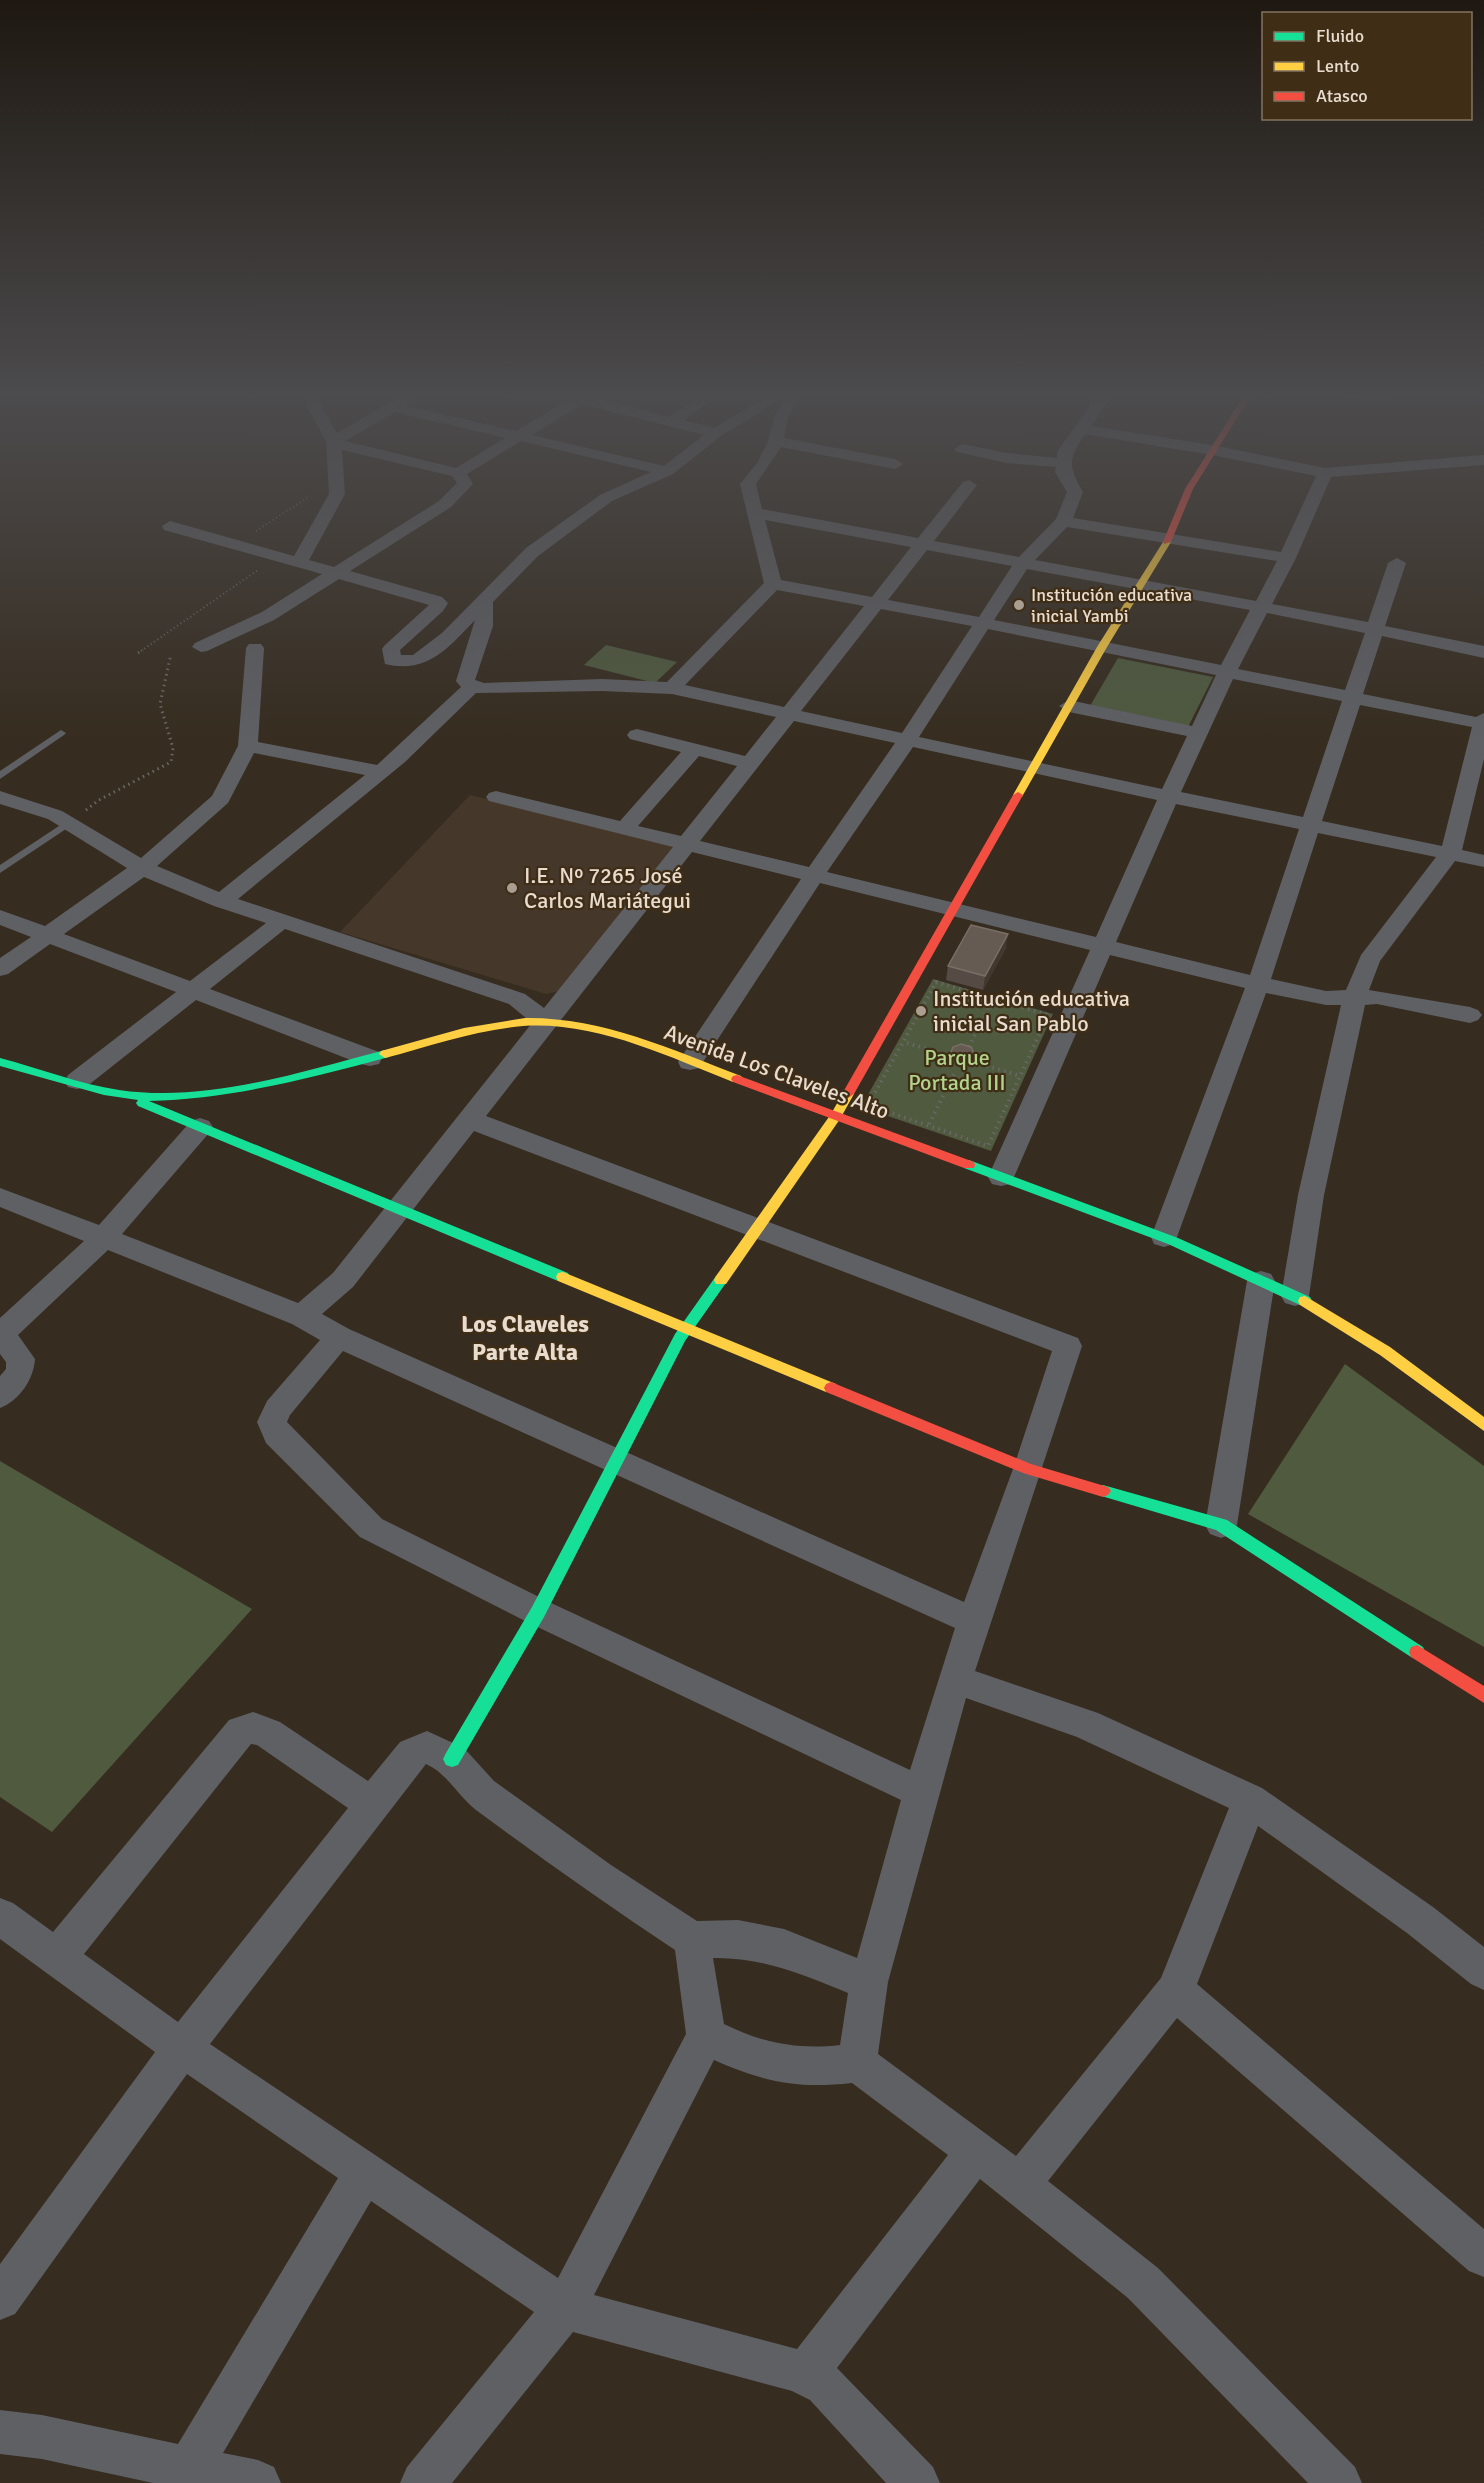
<svg xmlns="http://www.w3.org/2000/svg" width="1484" height="2483" font-family="Signika,sans-serif">
<rect width="100%" height="100%" fill="#362c1f"/>
<!-- education -->
<path fill="#46372b" d="M470 795 677 844 560 991 546 994 340 932Z"/>
<!-- green -->
<g fill="#4f5a3f">
<path d="M606 645 677 662 655 683 584 665Z"/>
<path d="M1118 658 1213 677 1188 727 1090 706Z"/>
<path d="M933 979 1053 1014 991 1151 861 1107Z"/>
<path d="M1345 1364 1484 1466V1647L1248 1514Z"/>
<path d="M0 1461 252 1609 52 1832 0 1797Z"/>
</g>
<g fill="none" stroke-linecap="round" stroke-linejoin="round">
<!-- path-far2 -->
<g stroke="#696866" stroke-width="2" stroke-dasharray="1 3" stroke-linecap="butt">
<path d="M1349 397 1429 404"/>
<path d="M256 531 310 496"/>
<path d="M141 651 258 570"/>
</g>
<!-- path-far1 -->
<g stroke="#696866" stroke-width="3" stroke-dasharray="1.5 4" stroke-linecap="butt">
<path d="M138 653 143 650"/>
<path d="M86 810 99 800 171 762 173 748 160 704 171 654"/>
</g>
<!-- path -->
<g stroke="#696866" stroke-width="4" stroke-dasharray="1.5 4.5" stroke-linecap="butt">
<path d="M936 982 1048 1015 988 1146 868 1105Z"/>
<path d="M907 1043 941 1053"/>
<path d="M969 1047 993 998"/>
<path d="M981 1064 1020 1076"/>
<path d="M929 1124 955 1072"/>
</g>
<!-- lane -->
<g fill="#5f6064" fill-rule="evenodd">
<path d="M61 730 66 733 64 735 0 779V771Z"/>
<path d="M68 820 73 823 72 825 0 873V865Z"/>
</g>
<!-- street -->
<g fill="#5f6064" fill-rule="evenodd">
<path d="M306 397H320L321 406 337 433 399 397H415L406 406 516 431 568 400 567 397H593L669 417 699 397H716L684 420 714 428 766 397H784L721 436 673 474 612 501 538 556 493 602V626L475 680 484 683 602 679 667 682 764 583 740 484 757 463 768 441 774 417 786 397H800L788 417 784 438 895 459 903 464 895 469 781 447 756 484 762 509 918 538 963 482 969 480 977 485 934 541 1019 557 1056 519 1067 492 1055 472 1056 467 1007 463 957 452 954 449 962 444 1007 453 1057 458V452L1096 397H1111L1091 426 1212 445 1325 468 1484 455V465L1331 477 1296 558 1272 604 1368 622 1388 563 1397 558 1406 563 1385 626 1484 646V658L1382 636 1363 694 1476 717 1484 713V759L1462 850 1484 855V867L1455 861 1380 961 1369 990 1470 1007 1478 1010 1482 1015 1478 1020 1470 1023 1377 1004 1365 1005 1324 1195 1309 1296 1305 1303 1295 1306 1285 1303 1281 1296 1298 1195 1341 1005H1326L1266 993 1177 1237 1174 1244 1164 1247 1154 1244 1151 1237 1245 988 1110 955 1014 1177 1010 1184 1001 1186 992 1184 988 1177 1090 950 820 883 699 1068 690 1070 681 1068 678 1062 801 879 692 852 486 1116 1078 1338 1082 1346 975 1671 1098 1713 1262 1788 1433 1907 1484 1947V1990L1471 1984 1407 1933 1258 1826 1197 1984 1484 2229V2277L1469 2271 1177 2018 1048 2181 1158 2268 1355 2467 1362 2483H1308L1128 2298 980 2179 837 2368 933 2467 940 2483H886L810 2400 792 2391 573 2332 452 2483H400L407 2467 534 2312 371 2201 223 2453 258 2460 274 2467 281 2483H153L42 2459 0 2454V2410L42 2415 178 2444 338 2178 187 2074 15 2314 0 2320V2264L155 2052 0 1939V1898L13 1903 53 1932 229 1720 253 1712 280 1722 368 1781 400 1742 427 1731 464 1748 494 1781 611 1865 697 1921 738 1920 784 1929 857 1958 901 1800 527 1622 360 1537 266 1443 257 1422 267 1401 320 1340 292 1324 108 1250 18 1335 35 1359C34 1379 19 1401 0 1408V1376L6 1369V1362L0 1354V1318L84 1241 0 1207V1188L99 1225 191 1121 200 1118 209 1121 213 1127 209 1133 122 1234 298 1303 333 1273 532 1023 509 1004 285 929 210 989 379 1052 382 1058 379 1064 370 1066 361 1064 196 1000 86 1087 77 1089 68 1087 65 1081 68 1075 176 992 50 944 8 974 0 976V958L31 937 0 925V910L45 926 127 868 48 819 0 804V791L62 811 141 858 212 796 238 746 246 648 249 644H261L264 648 258 742 377 765 461 687 456 681 475 620C448 648 428 674 385 664L382 649 385 645 429 605 339 579 274 620 207 651 201 652 192 647 195 643 262 612 322 574 164 530 162 526 170 521 294 556 329 494 326 441 307 406ZM582 404 704 435 664 466 532 435ZM395 412 505 438 456 468 345 441ZM1085 434 1212 455 1316 476 1281 552 1073 518 1083 492C1068 466 1068 459 1085 434ZM521 441 651 472 600 495 526 548 442 633 413 655H401L400 650 443 611 448 603 442 597 350 571 451 507 473 484 467 474ZM342 450 452 476 457 483 439 501 334 567 309 560 345 494ZM765 520 911 547 872 597 781 580ZM1067 527 1277 561 1256 601 1035 560ZM927 550 1012 566 979 617 888 600ZM1027 569 1250 610 1221 665 994 620ZM777 590 864 606 784 707 685 685ZM881 609 972 626 902 733 801 711ZM1267 613 1365 633 1345 690 1238 669ZM988 629 1216 675 1192 726 1069 700 1059 706 1069 712 1187 736 1162 789 919 737ZM1233 679 1342 701 1303 817 1181 792ZM602 691 672 694 776 717 745 756 637 729 630 731 627 735 630 739 681 752 620 821 496 791 489 793 486 797 489 801 673 847 544 1008 525 994 238 899 405 762 476 693ZM1360 705 1472 727 1442 846 1322 821ZM794 721 895 743 809 867 700 841ZM913 747 1157 800 1096 937 827 872ZM254 753 365 775 219 892 157 866 228 803ZM699 756 737 766 681 836 638 826ZM1176 804 1299 829 1250 975 1116 942ZM1318 833 1436 857 1361 955 1346 990 1326 991 1271 979ZM144 877 214 906 266 923 190 981 64 934ZM474 1131 1052 1351 1013 1469 964 1602 349 1329 322 1314 353 1287ZM343 1351 955 1628 910 1770 549 1602 382 1519 287 1422 290 1415ZM966 1698 1077 1737 1229 1808 1161 1978 1016 2156 878 2054 888 1982ZM251 1744 257 1745 348 1808 178 2022 84 1954ZM426 1764C448 1774 457 1795 476 1810 541 1858 607 1905 675 1950L686 2034 558 2278 210 2044ZM713 1958C762 1957 804 1975 848 1993L840 2045C798 2050 762 2043 724 2024ZM714 2060C764 2082 797 2089 852 2083L948 2155 797 2349 594 2295Z"/>
<path d="M1261 1271 1271 1274 1275 1281 1237 1525 1232 1534 1221 1538 1210 1534 1205 1525 1247 1281 1251 1274Z"/>
</g>
<!-- fast -->
<g fill="#16e098" fill-rule="evenodd">
<path d="M385 1050 389 1051 391 1054 389 1057C310 1078 232 1099 149 1101L568 1273 570 1277 568 1281H558L138 1106 136 1103 138 1100 104 1095 0 1066V1058C39 1068 79 1084 119 1090 208 1103 300 1072 385 1050Z"/>
<path d="M969 1160 1178 1238 1310 1297 1312 1301 1310 1305H1300L1168 1244 964 1168 963 1165 964 1162Z"/>
<path d="M721 1275 726 1276 728 1280 685 1341 544 1617 458 1765 452 1767 446 1765 443 1759 446 1753 532 1607 675 1334 716 1276Z"/>
<path d="M1103 1485 1227 1520 1423 1647 1425 1652 1423 1657 1417 1659 1411 1657 1216 1530 1098 1495 1095 1491 1098 1487Z"/>
</g>
<!-- slow -->
<g fill="#ffcf43" fill-rule="evenodd">
<path d="M1167 539 1171 542 1107 647 1023 795 1022 797H1014L1013 795 1097 647 1163 542Z"/>
<path d="M525 1018C601 1017 671 1049 741 1076L743 1079 741 1082H733C667 1056 595 1021 523 1026 476 1030 430 1046 385 1058L379 1054 381 1051 464 1028Z"/>
<path d="M848 1090 854 1094 840 1119 726 1284H716L714 1280 716 1276 831 1114 844 1091Z"/>
<path d="M563 1272 836 1384 838 1388 836 1392H826L558 1281 556 1277 558 1273Z"/>
<path d="M1305 1296 1390 1347 1484 1417V1431L1380 1355 1300 1305 1298 1301 1300 1297Z"/>
</g>
<!-- jam -->
<g fill="#f24e42" fill-rule="evenodd">
<path d="M1243 397H1250L1193 489 1171 542 1164 544 1163 542 1185 489Z"/>
<path d="M1018 792 1023 795 854 1094 848 1098 844 1097 842 1094 1013 795Z"/>
<path d="M737 1075 974 1162 975 1165 974 1168H964L733 1082 731 1079 733 1076Z"/>
<path d="M831 1382 1031 1464 1108 1487 1111 1491 1108 1495 1103 1497 1023 1473 826 1392 824 1388 826 1384Z"/>
<path d="M1417 1645 1484 1686V1703L1411 1657 1409 1652 1411 1647Z"/>
</g>
</g>
<!-- wall -->
<g fill="#554b44">
<path d="M1006 948 983 990 946 980 948 966Z"/>
<path d="M973 1051 972 1059 968 1065 961 1066 951 1059V1052Z"/>
</g>
<!-- shaded-wall -->
<g fill="#42382f">
<path d="M1008 934 1006 948 983 990 985 976Z"/>
<path d="M973 1051 972 1059 968 1065 961 1066 962 1059Z"/>
</g>
<!-- building -->
<g fill="#655b52" stroke="#796f66" stroke-width="1.5">
<path d="M971 925 1008 934 985 976 948 966Z"/>
<path d="M961 1044 971 1047 973 1051 969 1058 962 1059 951 1052 953 1047Z"/>
</g>
<!-- sky -->
<linearGradient id="sky" x2="0" y2="1"><stop stop-color="#1e1811"/><stop offset="0.53" stop-color="#4c4b4d"/><stop offset="1" stop-color="#4c4b4d" stop-opacity="0"/></linearGradient>
<rect width="1484" height="745" fill="url(#sky)"/>
<!-- markers -->
<g fill="#aa9e91" stroke="#3f2d16" stroke-width="2">
<circle cx="1019" cy="605" r="6"/>
<circle cx="512" cy="888" r="6"/>
<circle cx="921" cy="1011" r="6"/>
</g>
<g text-anchor="middle" stroke-width="4.5" stroke-linejoin="round" paint-order="stroke">
<!-- far-poi labels -->
<g font-size="18" fill="#e8dccf" stroke="#3f2d16" text-anchor="start">
<text x="1031" y="601">Institución educativa<tspan x="1031" dy="21">inicial Yambi</tspan></text>
</g>
<!-- poi labels -->
<g font-size="22" fill="#e8dccf" stroke="#3f2d16" text-anchor="start">
<text x="524" y="883">I.E. Nº 7265 José<tspan x="524" dy="25">Carlos Mariátegui</tspan></text>
<text x="933" y="1006">Institución educativa<tspan x="933" dy="25">inicial San Pablo</tspan></text>
</g>
<!-- park labels -->
<g font-size="22" fill="#b1d38b" stroke="#3f2d16">
<text x="957" y="1065">Parque<tspan x="957" dy="25">Portada III</tspan></text>
</g>
<!-- street labels -->
<g font-size="22" fill="#e8dccf" stroke="#3f2d16">
<text transform="translate(777 1071) rotate(20)" y="8">Avenida Los Claveles Alto</text>
</g>
<!-- neighbourhood labels -->
<g font-size="24" font-weight="bold" fill="#e8dccf" stroke="#3f2d16">
<text x="525" y="1332">Los Claveles<tspan x="525" dy="28">Parte Alta</tspan></text>
</g>
</g>
<!-- legend -->
<rect x="1262" y="12" width="210" height="108" fill="#3f2d16" stroke="#837360" stroke-width="1.5"/>
<rect x="1274" y="32" width="30" height="9" fill="#16e098" stroke="#837360" stroke-width="1.5"/>
<text x="1316" y="42" font-size="18" fill="#e8dccf">Fluido</text>
<rect x="1274" y="62" width="30" height="9" fill="#ffcf43" stroke="#837360" stroke-width="1.5"/>
<text x="1316" y="72" font-size="18" fill="#e8dccf">Lento</text>
<rect x="1274" y="92" width="30" height="9" fill="#f24e42" stroke="#837360" stroke-width="1.5"/>
<text x="1316" y="102" font-size="18" fill="#e8dccf">Atasco</text>
</svg>
